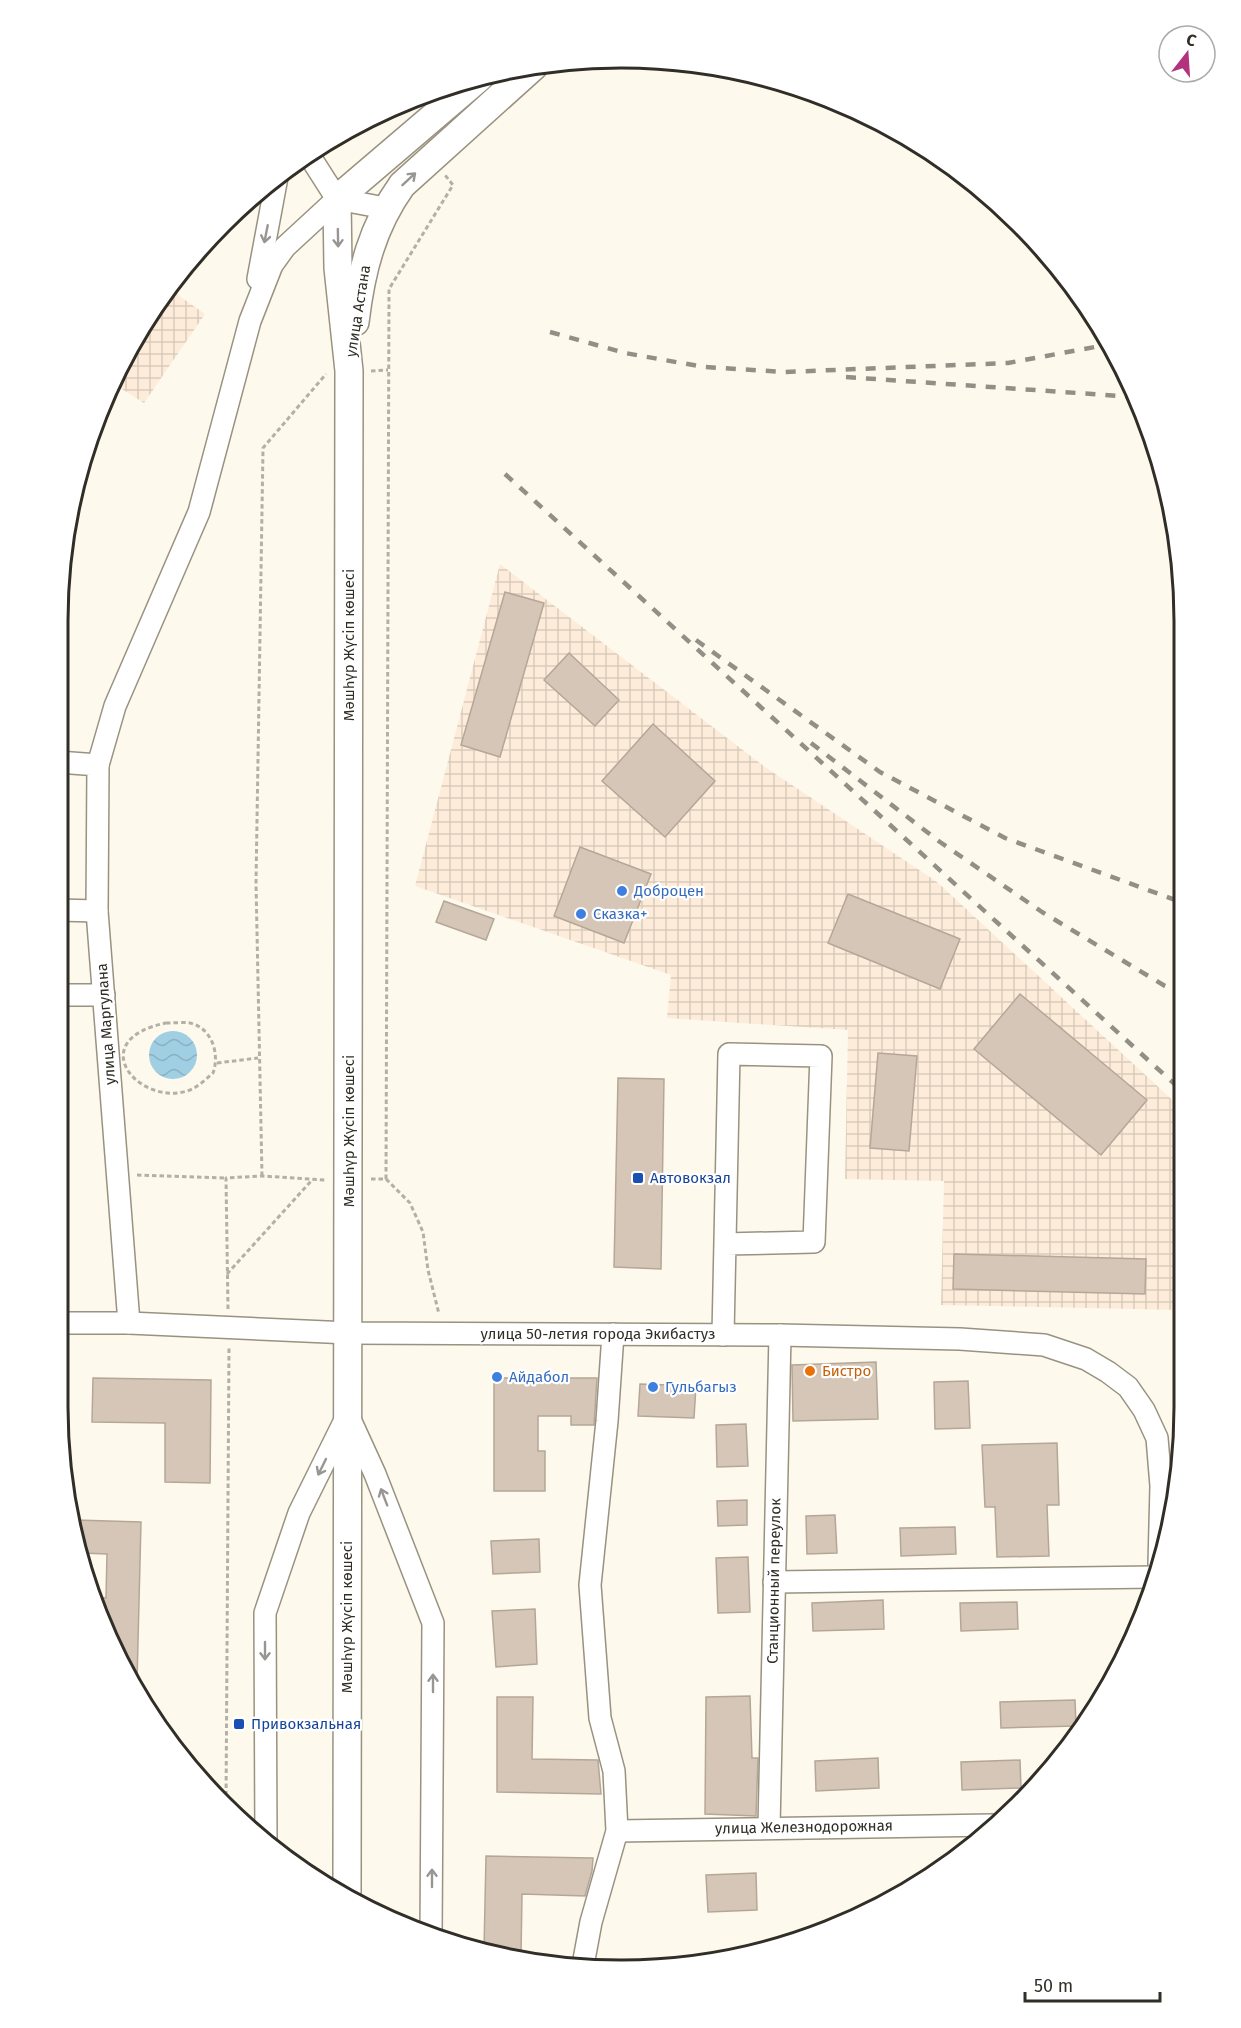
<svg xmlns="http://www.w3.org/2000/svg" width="1241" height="2028" font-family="'Fira Sans',sans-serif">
<defs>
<pattern id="industrial-grid" width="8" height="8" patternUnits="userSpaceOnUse" patternTransform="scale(1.5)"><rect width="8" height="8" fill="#feecdb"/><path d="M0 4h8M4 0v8" fill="none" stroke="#dacbbc"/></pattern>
<pattern id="water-waves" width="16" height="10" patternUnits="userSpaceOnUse" patternTransform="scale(1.5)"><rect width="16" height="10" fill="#a0cee2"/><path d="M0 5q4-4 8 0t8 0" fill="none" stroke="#8ab1c2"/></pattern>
</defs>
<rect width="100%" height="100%" fill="#fef9ed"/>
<!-- industrial -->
<g fill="url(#industrial-grid)">
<path d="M168 288 205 314 144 403 114 384 152 307Z"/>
<path d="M500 564 765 767 937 882 1181 1108 1182 1310 941 1305 944 1181 845 1179 848 1030 667 1018 671 975 415 886Z"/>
</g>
<!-- water -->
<circle fill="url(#water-waves)" cx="173" cy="1055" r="24"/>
<!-- building -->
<g fill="#d5c6b7" stroke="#b5a798" stroke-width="1.5">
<path d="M505 592 544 603 500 757 461 745Z"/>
<path d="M569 653 619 700 595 726 544 680Z"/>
<path d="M653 724 715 781 665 837 602 781Z"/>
<path d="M580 847 651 874 624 943 554 916Z"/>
<path d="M848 894 960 939 940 989 828 943Z"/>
<path d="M444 901 494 919 486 940 436 922Z"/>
<path d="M1020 994 1147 1100 1101 1155 974 1049Z"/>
<path d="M878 1053 917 1056 909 1151 870 1148Z"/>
<path d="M618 1078 664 1079 661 1269 614 1267Z"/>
<path d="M954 1254 1146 1259 1145 1294 953 1289Z"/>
<path d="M876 1362 878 1419 793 1421 792 1365Z"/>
<path d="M93 1378 211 1380 210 1483 165 1482V1423L92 1422Z"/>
<path d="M494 1378H597L594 1425H571V1416H538V1451H545V1491H494Z"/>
<path d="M968 1381 970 1428 935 1429 934 1382Z"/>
<path d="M640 1384 696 1386 694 1418 638 1416Z"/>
<path d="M746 1424 748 1466 717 1467 716 1425Z"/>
<path d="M1057 1443 1059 1505H1047L1049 1556 997 1557 995 1507H985L982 1445Z"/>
<path d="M747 1500V1525L718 1526 717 1501Z"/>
<path d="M835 1515 837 1553 807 1554 806 1516Z"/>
<path d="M76 1520 141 1522 137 1682 92 1597 106 1598 107 1554 81 1553Z"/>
<path d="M955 1527 956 1554 901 1556 900 1528Z"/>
<path d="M539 1539 540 1572 493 1574 491 1541Z"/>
<path d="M748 1557 750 1612 718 1613 716 1558Z"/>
<path d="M883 1600 884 1629 813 1631 812 1603Z"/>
<path d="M1017 1602 1018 1629 961 1631 960 1603Z"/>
<path d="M535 1609 537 1664 496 1667 492 1611Z"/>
<path d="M750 1696 752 1758H758L756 1816 705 1814 706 1697Z"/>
<path d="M497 1697H533L532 1759 598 1760 601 1794 497 1792Z"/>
<path d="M1075 1700 1076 1726 1001 1728 1000 1702Z"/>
<path d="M878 1758 879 1788 816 1791 815 1761Z"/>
<path d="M1020 1760 1021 1788 962 1790 961 1762Z"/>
<path d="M486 1856 593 1858 592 1871 585 1896 522 1894 521 1955 484 1949Z"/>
<path d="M756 1873 757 1910 708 1912 706 1875Z"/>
</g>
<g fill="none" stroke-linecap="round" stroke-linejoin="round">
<defs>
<g id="minor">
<path d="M307 152 337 199 385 208"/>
<path d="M258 279 277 177"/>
<path d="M58 762 98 765 97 911 129 1323"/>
<path d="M98 765 115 706 199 512 250 321 272 265 285 247 337 199"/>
<path d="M58 910 97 911"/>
<path d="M58 995H104"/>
<path d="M57 1323H129L349 1333 780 1335 960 1339 1044 1345 1086 1359 1108 1372 1128 1387 1144 1410 1157 1438 1161 1486 1159 1564"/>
<path d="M723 1335 729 1054 821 1056 814 1242 725 1244"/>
<path d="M349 1417 375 1474 433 1623 431 1937"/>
<path d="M774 1582 1156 1577"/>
<path d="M769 1827 780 1335"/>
<path d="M617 1831 992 1825"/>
<path d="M266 1843 265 1613 299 1513 346 1418"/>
<path d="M583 1965 591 1922 617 1831 614 1771 600 1718 590 1585 607 1421 613 1334"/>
</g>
<g id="major">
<path d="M355 322C361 271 372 227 402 185L534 66"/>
<path d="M347 1892 349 371 338 268 337 199 480 77"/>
</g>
</defs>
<!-- minor casing -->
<use href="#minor" stroke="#999280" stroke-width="24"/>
<!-- major casing -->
<use href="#major" stroke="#999280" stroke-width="30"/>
<!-- path -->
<g stroke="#b4b0a6" stroke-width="3" stroke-dasharray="4.5 3" stroke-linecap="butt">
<path d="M406 99V110"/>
<path d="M371 371 388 370"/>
<path d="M166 1023C174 1023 183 1022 190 1023 212 1028 220 1054 213 1073 205 1080 197 1088 187 1091 138 1106 83 1040 166 1023Z"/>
<path d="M217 1063 258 1058"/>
<path d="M137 1175 226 1178"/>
<path d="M262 1176 256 883 263 448 326 374"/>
<path d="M371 1179H386L410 1203 423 1232 428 1270 439 1314"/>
<path d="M386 1179 389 289 453 185 445 175"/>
<path d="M227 1274 312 1180"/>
<path d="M228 1309 226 1178 262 1176 325 1180"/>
<path d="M226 1803 229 1346"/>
</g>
<!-- minor -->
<use href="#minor" stroke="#fff" stroke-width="21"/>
<!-- major -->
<use href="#major" stroke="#fff" stroke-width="27"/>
<!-- rail -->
<g stroke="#938f86" stroke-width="4.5" stroke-dasharray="10 10" stroke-linecap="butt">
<path d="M550 332 625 353 704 367 784 372 1008 363 1111 344"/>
<path d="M846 377 1135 397"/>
<path d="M505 474 1181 1090"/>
<path d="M696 640 880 772 1005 838 1181 902"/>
<path d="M811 743 940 842 1042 912 1165 986 1181 992"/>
</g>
</g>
<!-- one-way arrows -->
<defs><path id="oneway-shaft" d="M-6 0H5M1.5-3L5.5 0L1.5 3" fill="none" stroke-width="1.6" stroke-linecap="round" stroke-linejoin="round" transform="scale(1.5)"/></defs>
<g stroke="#989693">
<use href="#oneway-shaft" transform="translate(409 179) rotate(-43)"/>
<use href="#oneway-shaft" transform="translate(266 234) rotate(101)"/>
<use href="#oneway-shaft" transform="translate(338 238) rotate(89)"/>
<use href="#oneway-shaft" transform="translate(322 1467) rotate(116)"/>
<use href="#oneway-shaft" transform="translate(384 1497) rotate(-111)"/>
<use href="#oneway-shaft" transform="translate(265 1651) rotate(90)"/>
<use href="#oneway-shaft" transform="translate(433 1683) rotate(-90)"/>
<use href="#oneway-shaft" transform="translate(432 1878) rotate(-90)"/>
</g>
<!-- markers -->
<g fill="#3f7fe0" stroke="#fff" stroke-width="2">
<circle cx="622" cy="891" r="6"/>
<circle cx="581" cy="914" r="6"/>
<circle cx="497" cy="1377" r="6"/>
<circle cx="653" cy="1387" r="6"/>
</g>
<g fill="#1a4fb4" stroke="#fff" stroke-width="2">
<rect x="632" y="1172" width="12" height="12" rx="3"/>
<rect x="233" y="1718" width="12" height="12" rx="3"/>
</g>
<circle fill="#e8710a" stroke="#fff" stroke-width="2" cx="810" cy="1371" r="6"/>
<g text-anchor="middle" stroke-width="4.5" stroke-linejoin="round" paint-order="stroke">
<!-- street labels -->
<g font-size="15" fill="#312e27" stroke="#fff">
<text transform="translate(358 311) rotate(-81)" y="5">улица Астана</text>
<text transform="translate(349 645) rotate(-90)" y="5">Мәшһүр Жүсіп көшесі</text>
<text transform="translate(106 1024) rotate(-94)" y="5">улица Маргулана</text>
<text transform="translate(349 1131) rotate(-90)" y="5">Мәшһүр Жүсіп көшесі</text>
<text x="598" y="1339">улица 50-летия города Экибастуз</text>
<text transform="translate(774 1581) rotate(-89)" y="5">Станционный переулок</text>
<text transform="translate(347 1617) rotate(-90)" y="5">Мәшһүр Жүсіп көшесі</text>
<text transform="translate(804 1827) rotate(-1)" y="5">улица Железнодорожная</text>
</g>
<!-- shop labels -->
<g font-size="15" fill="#366cbe" stroke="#fff" text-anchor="start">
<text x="634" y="896">Доброцен</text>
<text x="593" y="919">Сказка+</text>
<text x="509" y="1382">Айдабол</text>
<text x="665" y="1392">Гульбагыз</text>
</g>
<!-- transit labels -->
<g font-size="15" fill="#164399" stroke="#fff" text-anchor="start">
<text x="650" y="1183">Автовокзал</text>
<text x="251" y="1729">Привокзальная</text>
</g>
<!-- food labels -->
<g font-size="15" fill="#c56008" stroke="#fff" text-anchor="start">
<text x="822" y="1376">Бистро</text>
</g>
</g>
<!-- crop -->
<path d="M0 0H1241V2028H0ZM621 68H621A553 553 0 0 1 1174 621V1407A553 553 0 0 1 621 1960H621A553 553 0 0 1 68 1407V621A553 553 0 0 1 621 68Z" fill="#fff" fill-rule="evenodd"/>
<path fill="none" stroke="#312e27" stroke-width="3" d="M621 68H621A553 553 0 0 1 1174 621V1407A553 553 0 0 1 621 1960H621A553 553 0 0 1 68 1407V621A553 553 0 0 1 621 68Z"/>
<!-- north arrow -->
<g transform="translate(1187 54) rotate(17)"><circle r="28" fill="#ffffff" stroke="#adaba9" stroke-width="1.5"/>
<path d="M0-4.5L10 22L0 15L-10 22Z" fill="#b2327d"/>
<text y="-9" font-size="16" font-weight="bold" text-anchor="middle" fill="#312e27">С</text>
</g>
<!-- scale -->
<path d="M1025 1992v9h135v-9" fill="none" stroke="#312e27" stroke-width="3"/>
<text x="1034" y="1992" font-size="18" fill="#312e27" stroke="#ffffff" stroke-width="4.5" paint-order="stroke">50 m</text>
</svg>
